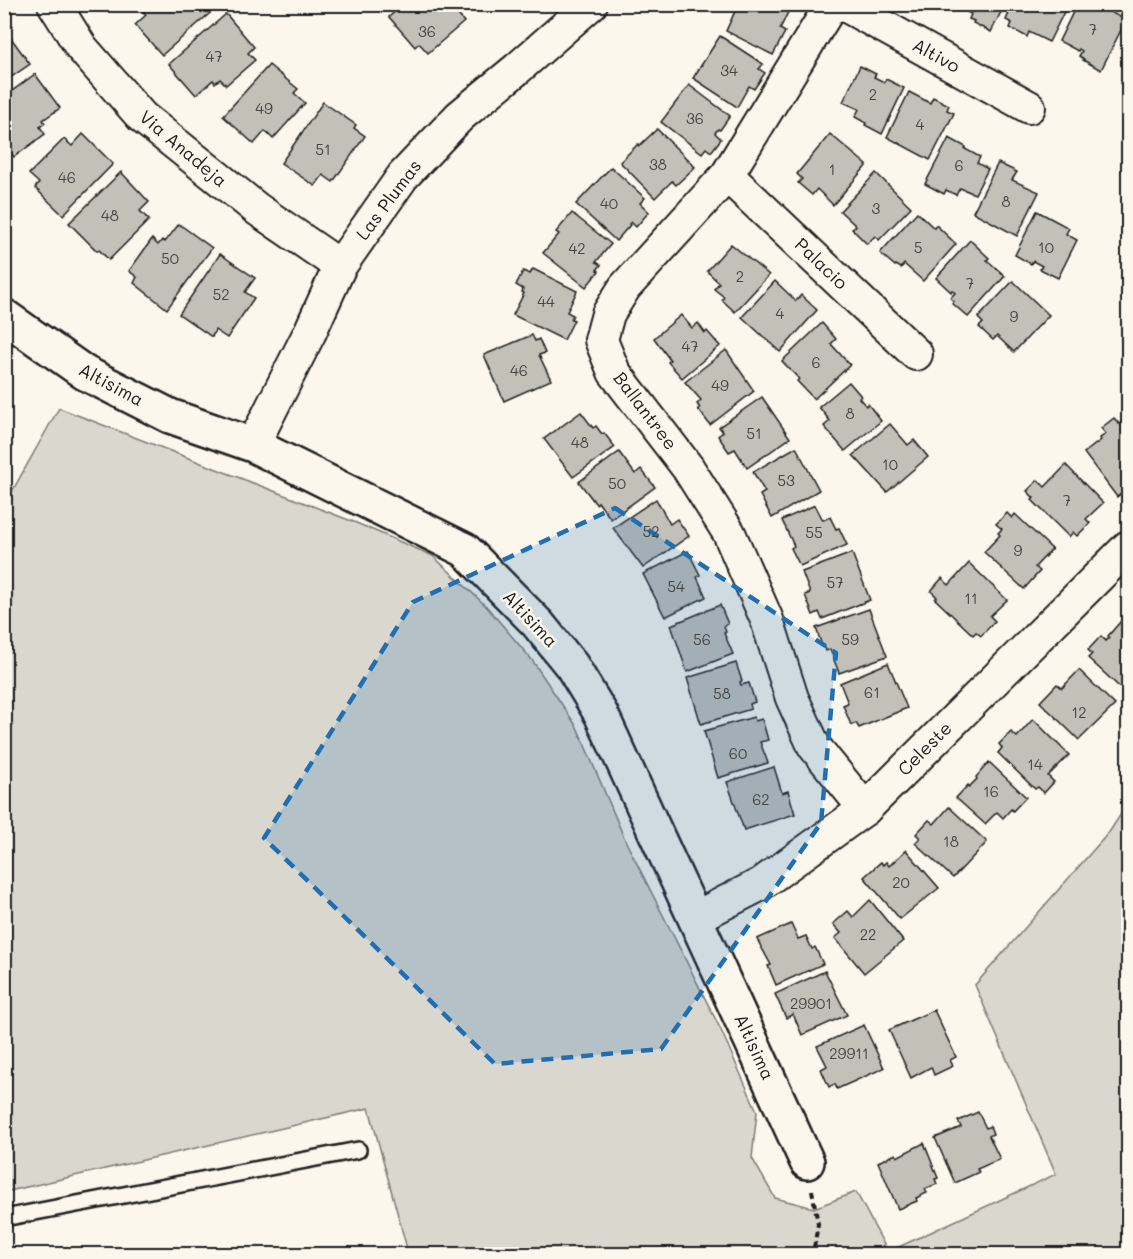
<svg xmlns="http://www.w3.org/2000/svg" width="1133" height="1259" font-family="Mali,sans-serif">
<rect width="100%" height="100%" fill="#fbf7ec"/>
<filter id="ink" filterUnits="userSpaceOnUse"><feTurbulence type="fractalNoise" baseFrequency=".0167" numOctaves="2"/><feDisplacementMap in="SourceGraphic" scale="12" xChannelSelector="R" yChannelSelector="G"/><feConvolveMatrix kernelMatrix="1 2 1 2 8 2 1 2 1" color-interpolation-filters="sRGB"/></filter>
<g filter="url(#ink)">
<!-- green -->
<path fill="#dad7ce" stroke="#7b7a75" stroke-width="1.5" d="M59 408 354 522 433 556 486 606 532 660 577 727 626 842 720 1028 757 1111 752 1158 775 1198 814 1208 856 1192 888 1252 1056 1174 975 985 1110 831 1128 803V1254H406V1245L369 1108 5 1192V504Z"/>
<!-- building -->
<g fill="#c3c0b8" stroke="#1c1c1c" stroke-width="1.5">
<path d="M214 4 217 7 162 55 135 25 146 15 137 4Z"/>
<path d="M403 4H467L457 13 464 22 428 53 419 43 415 47 389 17Z"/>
<path d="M736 4H782L790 8 780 29 785 32 773 55 726 31 736 9 734 8Z"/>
<path d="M952 4H1005L991 32 973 23 974 21 969 19 971 14Z"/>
<path d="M1013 4H1068L1049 42 1029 32 1027 37 1010 28 1012 23 1006 20Z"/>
<path d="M1077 4H1101L1105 7 1104 9 1126 20 1101 70 1083 60 1084 59 1079 56 1082 51 1079 49 1078 51 1059 41Z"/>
<path d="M226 14 254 47 248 53 255 60 226 85 220 79 215 83 213 80 196 95 169 64Z"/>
<path d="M6 31 30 64 4 82V32Z"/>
<path d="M720 36 763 64 759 69 765 73 754 89 749 86 737 107 693 78Z"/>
<path d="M269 65 298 89 294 93 305 103 273 139 265 131 254 144 223 116Z"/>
<path d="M860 66 876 74 874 77 884 82 886 79 904 88 882 134 865 125 866 123 855 117 859 109 843 102Z"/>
<path d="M35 74 60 108 43 120 45 123 40 127 45 134 14 157 7 148 4 150V97Z"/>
<path d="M689 85 730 116 720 130 718 129 715 133 721 139 711 152 706 148 702 153 661 122Z"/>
<path d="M909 92 930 103 933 97 949 105 947 110 954 113 930 160 887 137Z"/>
<path d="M323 102 356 125 354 128 365 136 333 182 323 175 315 186 281 163Z"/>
<path d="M657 129 695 167 676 185 672 181 655 198 620 162 638 144 639 146Z"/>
<path d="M83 134 113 164 63 215 35 188 39 183 29 174 64 139 72 146Z"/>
<path d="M830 134 867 165 833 205 817 189 812 195 798 183 802 179 797 174Z"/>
<path d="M949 138 966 147 965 149 980 157 977 163 988 169 975 194 960 188 956 195 946 190 944 194 925 184Z"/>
<path d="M998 163 1017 172 1012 180 1039 192 1017 236 973 212Z"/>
<path d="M611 167 645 198 640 203 649 212 636 227 631 222 629 224 630 225 616 241 576 204Z"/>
<path d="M121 172 149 202 140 211 149 220 109 260 99 250 97 251 69 223Z"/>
<path d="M876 173 911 207 879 240 875 236 867 244 852 229 856 226 840 211Z"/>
<path d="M1037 211 1069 228 1066 234 1077 240 1058 278 1040 269 1042 266 1033 261 1031 264 1015 255Z"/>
<path d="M917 212 934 228 936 225 956 244 923 281 904 264 901 268 896 265 895 266 880 253Z"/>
<path d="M572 213 611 244 596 262 601 265 597 270 599 271 586 287 543 253 559 234 556 232Z"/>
<path d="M179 224 212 248 167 309 134 283 137 277 129 271 152 239 158 245 162 240 165 242Z"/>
<path d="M970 240 989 258 987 260 1005 276 968 317 952 303 954 301 950 298 955 293 952 290 951 292 936 278Z"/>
<path d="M731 244 769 275 735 312 722 300 724 297 714 289 719 283 707 271Z"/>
<path d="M220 254 255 278 245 292 254 298 227 338 215 330 212 337 179 314Z"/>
<path d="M533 269 577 291 567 312 573 315 571 319 574 320 564 340 513 315 524 293 522 292 523 289 516 285 523 271 530 274Z"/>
<path d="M775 281 796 301 801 295 817 310 780 352 742 317Z"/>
<path d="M1013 281 1049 315 1014 352 997 336 993 340 979 327 983 323 978 318Z"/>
<path d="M681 315 692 328 698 323 705 333 707 331 720 346 682 378 668 362 670 360 654 338Z"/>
<path d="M822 323 836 339 831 344 850 365 814 399 797 381 799 379 782 361Z"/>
<path d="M532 335 535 341 539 339 545 353 539 355 551 380 504 401 484 355Z"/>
<path d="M726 350 754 391 710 425 698 409 700 408 697 404 701 400 685 382Z"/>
<path d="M849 382 861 396 859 398 866 406 868 404 881 421 845 451 824 426 830 421 819 407Z"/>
<path d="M762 397 790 438 747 468 735 449 729 452 718 436 723 432 719 427Z"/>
<path d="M581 412 593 428 596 426 602 434 604 433 615 447 573 477 544 439Z"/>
<path d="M1114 418 1119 424 1123 421 1128 428V488L1117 497 1084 453 1101 440 1100 438 1106 434 1101 428Z"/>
<path d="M890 424 908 445 914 440 928 457 887 492 853 455Z"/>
<path d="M796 447 819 490 772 518 760 495 765 492 753 472Z"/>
<path d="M619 452 635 474 641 469 655 487 611 519 598 502 596 504 579 482Z"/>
<path d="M1066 465 1103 503 1086 519 1090 523 1077 536 1073 532 1069 537 1032 500 1034 498 1027 491 1038 480 1045 487Z"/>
<path d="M656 499 670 524 677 519 689 536 643 568 613 528Z"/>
<path d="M815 505 823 520 830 517 836 529 839 528 847 545 800 566 791 548 794 546 782 520Z"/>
<path d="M1007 513 1012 518 1015 514 1052 549 1035 567 1040 571 1024 589 984 552 1000 535 998 533 1002 529 996 524Z"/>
<path d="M688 551 700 575 697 577 706 597 665 617 643 574Z"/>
<path d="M852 553 870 600 822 619 819 612 813 615 805 595 810 593 802 572Z"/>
<path d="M969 563 1007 600 990 616 995 621 981 636 976 632 973 635 935 599 937 597 931 591 942 578 949 585Z"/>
<path d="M720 605 728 624 724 626 726 632 724 633 733 654 687 672 671 625Z"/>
<path d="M869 609 887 656 839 673 830 649 826 651 824 646H822L816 628Z"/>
<path d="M1121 621 1128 629V692L1127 694 1088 658 1092 654 1088 650 1101 636 1106 641 1109 637 1108 636Z"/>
<path d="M736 663 742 681 740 682 741 685 749 683 755 702 750 704 751 709 701 724 687 678Z"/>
<path d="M888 663 907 708 859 728 856 723 851 725 843 705 848 703 840 683Z"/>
<path d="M1079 670 1115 705 1079 740 1040 702 1057 684 1062 688Z"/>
<path d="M754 717 755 721 762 719 768 740 760 742 768 763 718 778 704 731Z"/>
<path d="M1033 719 1069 755 1048 776 1054 782 1044 793 1038 787 1035 789 998 753 1002 748 999 744 1011 732 1017 737Z"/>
<path d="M989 762 1026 797 1013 811 1011 809 1003 818 997 812 985 824 956 798 968 785 969 787 977 779 976 777Z"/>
<path d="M774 767 782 793 788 791 795 814 744 830 727 782Z"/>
<path d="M949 807 987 842 953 878 915 843 920 838 916 834 929 820 934 824Z"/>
<path d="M906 850 939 888 900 919 864 877 881 862 883 865 886 862 889 866Z"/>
<path d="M870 900 903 941 864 973 835 938 841 933 833 924 848 911 853 917Z"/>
<path d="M791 924 798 939 806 936 812 949 815 947 823 964 776 985 768 966 771 965 757 939Z"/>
<path d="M825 971 847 1015 802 1035 793 1014 786 1018 775 994Z"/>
<path d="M934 1010 956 1057 950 1060 953 1066 934 1075 931 1067 911 1078 889 1030Z"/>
<path d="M864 1025 884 1068 837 1089 835 1084 829 1087 821 1069 827 1066 817 1046Z"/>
<path d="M978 1112 986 1128 990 1126 993 1134 989 1136 1000 1159 977 1169 979 1172 955 1183 935 1138 961 1127 958 1121Z"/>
<path d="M924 1143 938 1178 935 1179 937 1184 925 1189 927 1193 916 1198 917 1201 898 1209 878 1162 896 1154 897 1157Z"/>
</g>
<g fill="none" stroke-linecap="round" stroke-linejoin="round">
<defs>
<path id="lane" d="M4 1218 358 1150"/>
<g id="street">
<path d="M54 4 81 47 142 117 257 209 340 266"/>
<path d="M832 4 727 175 625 287 608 314 601 340 614 372 688 468 729 533 767 620 792 698 814 746 865 809"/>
<path d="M843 4 1029 107"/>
<path d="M727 175 916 354"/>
<path d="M253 445 310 332 340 266 403 176 460 116 517 69 591 4"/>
<path d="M695 918 761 884 865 809 1128 547"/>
</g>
<path id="secondary" d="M4 316 85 373 170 416 253 445 465 550 538 624 572 666 601 714 807 1162"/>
</defs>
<!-- lane casing -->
<use href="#lane" stroke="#1c1c1c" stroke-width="20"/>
<!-- street casing -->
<use href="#street" stroke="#1c1c1c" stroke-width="36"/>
<!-- secondary casing -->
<use href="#secondary" stroke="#1c1c1c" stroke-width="38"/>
<!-- path -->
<path stroke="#1c1c1c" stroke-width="4" stroke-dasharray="6 4.5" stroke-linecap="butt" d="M812 1190 818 1224 813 1254"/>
<!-- lane -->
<use href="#lane" stroke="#fbf7ec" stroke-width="15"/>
<!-- street -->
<use href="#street" stroke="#fbf7ec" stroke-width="32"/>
<!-- secondary -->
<use href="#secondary" stroke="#fbf7ec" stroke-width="33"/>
</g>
</g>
<!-- marked area -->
<path fill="#1f6fb2" fill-opacity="0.2" stroke="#1f6fb2" stroke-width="4.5" stroke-dasharray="12 8" stroke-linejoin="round" d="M615 508 836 653 821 823 661 1049 495 1064 264 838 413 602Z"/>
<g text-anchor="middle" stroke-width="5" stroke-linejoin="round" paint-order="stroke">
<!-- number labels -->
<g font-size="15" fill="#464543">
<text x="1093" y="35">7</text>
<text x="427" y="37">36</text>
<text x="214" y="62">47</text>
<text x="729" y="76">34</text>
<text x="873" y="100">2</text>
<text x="264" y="114">49</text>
<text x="695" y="124">36</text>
<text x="920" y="130">4</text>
<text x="323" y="155">51</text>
<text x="658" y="170">38</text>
<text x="959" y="171">6</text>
<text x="832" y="175">1</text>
<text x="67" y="183">46</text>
<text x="1006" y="207">8</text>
<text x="609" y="209">40</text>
<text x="876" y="214">3</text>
<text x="110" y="221">48</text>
<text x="918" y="253">5</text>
<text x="1046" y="253">10</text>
<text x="577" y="254">42</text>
<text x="170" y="264">50</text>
<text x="740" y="282">2</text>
<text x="970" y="289">7</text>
<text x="221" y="300">52</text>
<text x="546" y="307">44</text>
<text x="780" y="319">4</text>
<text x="1014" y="322">9</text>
<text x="690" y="352">47</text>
<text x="816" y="368">6</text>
<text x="519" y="376">46</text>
<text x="720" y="391">49</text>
<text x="850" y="419">8</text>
<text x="754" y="439">51</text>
<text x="580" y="448">48</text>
<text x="890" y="470">10</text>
<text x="786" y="486">53</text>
<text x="617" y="489">50</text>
<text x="1067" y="506">7</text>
<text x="651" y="537">52</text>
<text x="814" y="538">55</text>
<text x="1018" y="556">9</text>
<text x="835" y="588">57</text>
<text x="676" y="592">54</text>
<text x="971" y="604">11</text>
<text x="702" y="645">56</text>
<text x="850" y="645">59</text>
<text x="872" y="698">61</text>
<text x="722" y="699">58</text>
<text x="1079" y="718">12</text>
<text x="738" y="759">60</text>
<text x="1035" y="770">14</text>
<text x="991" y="797">16</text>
<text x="761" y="805">62</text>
<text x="951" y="847">18</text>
<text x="901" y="888">20</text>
<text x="868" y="940">22</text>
<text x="811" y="1009">29901</text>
<text x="849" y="1059">29911</text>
</g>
<!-- street labels -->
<g font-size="18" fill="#1c1c1c" stroke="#fbf7ec">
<text transform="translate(936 56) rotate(29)" y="6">Altivo</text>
<text transform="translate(183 149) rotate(40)" y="6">Via Anadeja</text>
<text transform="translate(389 200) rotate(-53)" y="6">Las Plumas</text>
<text transform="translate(821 264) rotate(44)" y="6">Palacio</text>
<text transform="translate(111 385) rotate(28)" y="6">Altisima</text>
<text transform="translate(645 411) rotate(53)" y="6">Ballantree</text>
<text transform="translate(530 619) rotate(47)" y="6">Altisima</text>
<text transform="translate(925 749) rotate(-45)" y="6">Celeste</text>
<text transform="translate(754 1047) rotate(65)" y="6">Altisima</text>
</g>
</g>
<!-- margin -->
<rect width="1133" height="1259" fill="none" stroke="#fbf7ec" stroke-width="24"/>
<rect x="12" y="12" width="1109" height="1235" fill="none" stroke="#1c1c1c" stroke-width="2" filter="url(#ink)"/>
</svg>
